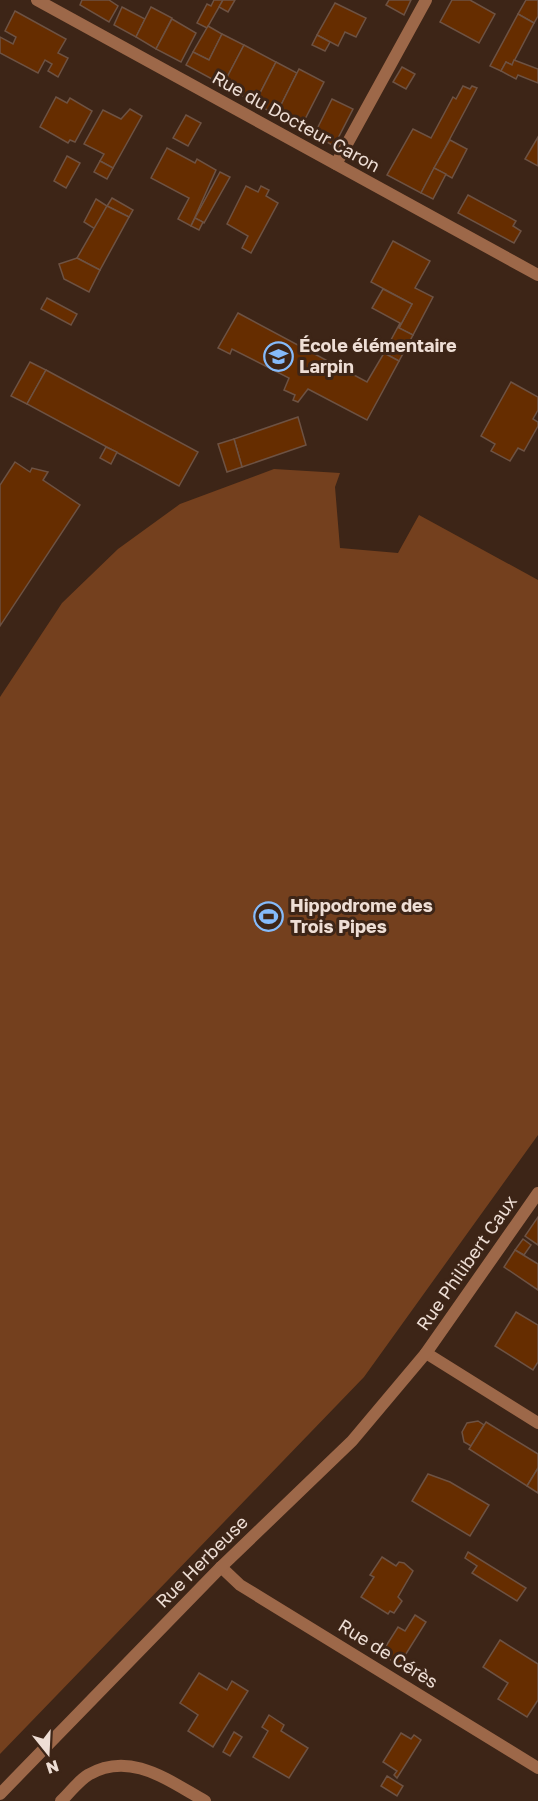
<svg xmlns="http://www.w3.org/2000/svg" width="538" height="1801" font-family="'Golos Text',sans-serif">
<rect width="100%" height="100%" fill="#3d2517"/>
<!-- green -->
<path fill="#74401e" d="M274 469 340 473 335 487 340 548 398 553 419 515 538 580V1135L364 1377 0 1754V697L62 603 118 549 180 504Z"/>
<!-- building -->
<g fill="#662d00" stroke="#6d5243" stroke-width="1.5">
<path d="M82 0H109L118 6 109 22 80 5Z"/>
<path d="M214 0H223L207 28 197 23 207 4 211 6Z"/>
<path d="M223 0H235L228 12 219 7Z"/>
<path d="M389 0H411L404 15 386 5Z"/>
<path d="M452 0H470L495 14 479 43 440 22Z"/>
<path d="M526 0H538V16L534 23 518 14Z"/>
<path d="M335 3 366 18 356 37 345 32 338 46 317 35Z"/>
<path d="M122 7 145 19 136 37 114 25Z"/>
<path d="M151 7 172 18 156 49 136 37Z"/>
<path d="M15 11 66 39 58 53 68 58 58 77 48 71 52 64 45 60 38 73 0 53V37L13 44 16 37 5 31Z"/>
<path d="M518 14 534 23 512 65 506 62 501 71 490 66Z"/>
<path d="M172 19 196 33 181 62 156 49Z"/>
<path d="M208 26 222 34 209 60 193 52Z"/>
<path d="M222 34 244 45 223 85 186 65 193 52 209 60Z"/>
<path d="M317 35 330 42 325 51 312 45Z"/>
<path d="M244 45 276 62 255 103 223 85Z"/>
<path d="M514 60 538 69V83L518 75 516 79 501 71 506 62 512 65Z"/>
<path d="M276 62 297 73 276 115 255 103Z"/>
<path d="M402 67 415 74 406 89 393 82Z"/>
<path d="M299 69 324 82 301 127 276 115Z"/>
<path d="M463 86 470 89 472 86 477 88 421 193 387 175 413 129 431 138 453 97 456 99Z"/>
<path d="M56 97 67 103 70 98 92 111 75 142 70 140 68 143 40 127Z"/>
<path d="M332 99 353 109 334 146 314 135Z"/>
<path d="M130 109 142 116 113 168 100 161 104 154 84 144 103 110 121 119Z"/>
<path d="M186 115 201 123 188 146 173 138Z"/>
<path d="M538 137V166L525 159Z"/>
<path d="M450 140 467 149 452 178 434 168Z"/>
<path d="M167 148 195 163 197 159 216 170 191 226 178 219 189 198 151 178Z"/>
<path d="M67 156 80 163 66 188 54 181Z"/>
<path d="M100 161 113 168 107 179 94 172Z"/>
<path d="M434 168 446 174 433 199 421 193Z"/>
<path d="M220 172 230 177 204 223 195 218Z"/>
<path d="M246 186 258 192 261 186 269 190 266 196 278 203 251 253 242 248 248 236 227 224Z"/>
<path d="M468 195 516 221 513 226 521 231 514 243 458 213Z"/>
<path d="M112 198 133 210 129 217 107 206Z"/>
<path d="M96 199 107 206 95 229 84 222Z"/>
<path d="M107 206 129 217 100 270 77 258Z"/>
<path d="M195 218 203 222 199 230 191 226Z"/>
<path d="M393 241 430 261 415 288 433 297 413 335 399 328 412 304 371 282Z"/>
<path d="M77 258 100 270 89 292 64 279 59 264Z"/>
<path d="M383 289 412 304 399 328 413 335 399 361 384 353 400 323 372 308Z"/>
<path d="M47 298 77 314 71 325 41 309Z"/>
<path d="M238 313 367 382 384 353 399 361 367 420 308 389 298 402 293 400 295 395 284 390 289 378 232 349 230 354 218 348Z"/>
<path d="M30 362 46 370 27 404 11 396Z"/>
<path d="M46 370 198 452 179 486 27 404Z"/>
<path d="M511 382 538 397V410L533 419 538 422V426L524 451 518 448 510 461 491 451 495 444 481 436Z"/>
<path d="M298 417 306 445 242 467 234 439Z"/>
<path d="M234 439 242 467 227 472 218 444Z"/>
<path d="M106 447 117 452 111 464 100 458Z"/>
<path d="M15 462 30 472 32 468 48 472 43 480 80 505 0 626V485Z"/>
<path d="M538 1217V1245L525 1236Z"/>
<path d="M523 1239 531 1245 524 1255 515 1250Z"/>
<path d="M515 1250 538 1264V1290L504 1267Z"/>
<path d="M516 1312 538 1325V1362L533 1370 495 1346Z"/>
<path d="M478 1421 484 1425 471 1446 464 1442 462 1432 467 1423Z"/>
<path d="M486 1422 538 1454V1468L527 1486 469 1449Z"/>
<path d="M538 1468V1493L527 1486Z"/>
<path d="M428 1474 450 1482 489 1505 470 1536 412 1501Z"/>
<path d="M468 1552 526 1588 517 1601 472 1573 477 1566 465 1558Z"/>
<path d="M382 1557 396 1566 399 1562 404 1563 413 1571 398 1597 402 1601 394 1613 390 1611 388 1614 361 1597 374 1577 370 1575Z"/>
<path d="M415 1615 426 1622 399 1665 381 1654 398 1627 405 1631Z"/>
<path d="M500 1640 538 1664V1700L527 1717 498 1699 508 1683 483 1667Z"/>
<path d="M199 1673 227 1690 232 1681 248 1691 213 1747 188 1731 198 1715 180 1703Z"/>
<path d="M269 1715 284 1725 281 1731 308 1748 289 1778 253 1757 268 1731 262 1727Z"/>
<path d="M234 1732 242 1737 230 1756 223 1752Z"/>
<path d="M401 1733 411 1739 414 1735 421 1740 397 1778 394 1775 397 1771 383 1762Z"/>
<path d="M387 1776 403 1786 397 1796 381 1786Z"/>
</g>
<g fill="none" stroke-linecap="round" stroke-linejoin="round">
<!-- service -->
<path stroke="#9d6849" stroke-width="12" d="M61 1801C70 1793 78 1781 88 1775 130 1750 169 1781 205 1801"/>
<!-- minor -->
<g stroke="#9d6849" stroke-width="12">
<path d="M336 164 426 0"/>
<path d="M426 1353 538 1423"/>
<path d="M221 1567 240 1585 538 1768"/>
<path d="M0 1794 221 1567 352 1441 426 1353 538 1193"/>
</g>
<!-- tertiary -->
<path stroke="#9d6849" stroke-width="12" d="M37 0 538 275"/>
</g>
<!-- icons -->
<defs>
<symbol id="school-ring" viewBox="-11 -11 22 22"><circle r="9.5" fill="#3d2517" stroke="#85bbfb" stroke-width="1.5"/><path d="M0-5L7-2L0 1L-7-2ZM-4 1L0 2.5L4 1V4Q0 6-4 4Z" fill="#85bbfb"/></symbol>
<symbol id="stadium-ring" viewBox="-11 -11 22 22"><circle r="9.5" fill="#3d2517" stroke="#85bbfb" stroke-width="1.5"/><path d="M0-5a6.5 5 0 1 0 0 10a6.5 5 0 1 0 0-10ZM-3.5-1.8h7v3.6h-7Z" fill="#85bbfb"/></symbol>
</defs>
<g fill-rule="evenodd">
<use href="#school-ring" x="262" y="340" width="33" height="33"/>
<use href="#stadium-ring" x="252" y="900" width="33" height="33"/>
</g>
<g text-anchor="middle" stroke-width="6" stroke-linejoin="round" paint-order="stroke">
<!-- street labels -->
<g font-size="18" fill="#eeded5" stroke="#3d2517">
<text transform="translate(296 122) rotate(29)" y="6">Rue du Docteur Caron</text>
<text transform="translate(467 1263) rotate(-55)" y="6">Rue Philibert Caux</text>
<text transform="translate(202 1562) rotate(-45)" y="6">Rue Herbeuse</text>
<text transform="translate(388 1654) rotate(32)" y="6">Rue de Cérès</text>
</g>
<!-- poi labels -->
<g font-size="18" font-weight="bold" fill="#eeded5" stroke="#3d2517" text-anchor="start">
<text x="299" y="352">École élémentaire<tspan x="299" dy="21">Larpin</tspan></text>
<text x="290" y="912">Hippodrome des<tspan x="290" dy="21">Trois Pipes</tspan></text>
</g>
</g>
<!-- north arrow -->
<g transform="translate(48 1753) rotate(162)" stroke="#3d2517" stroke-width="4.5" paint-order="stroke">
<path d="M0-4.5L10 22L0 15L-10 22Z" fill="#eeded5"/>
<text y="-9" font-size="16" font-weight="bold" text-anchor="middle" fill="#eeded5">N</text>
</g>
</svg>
